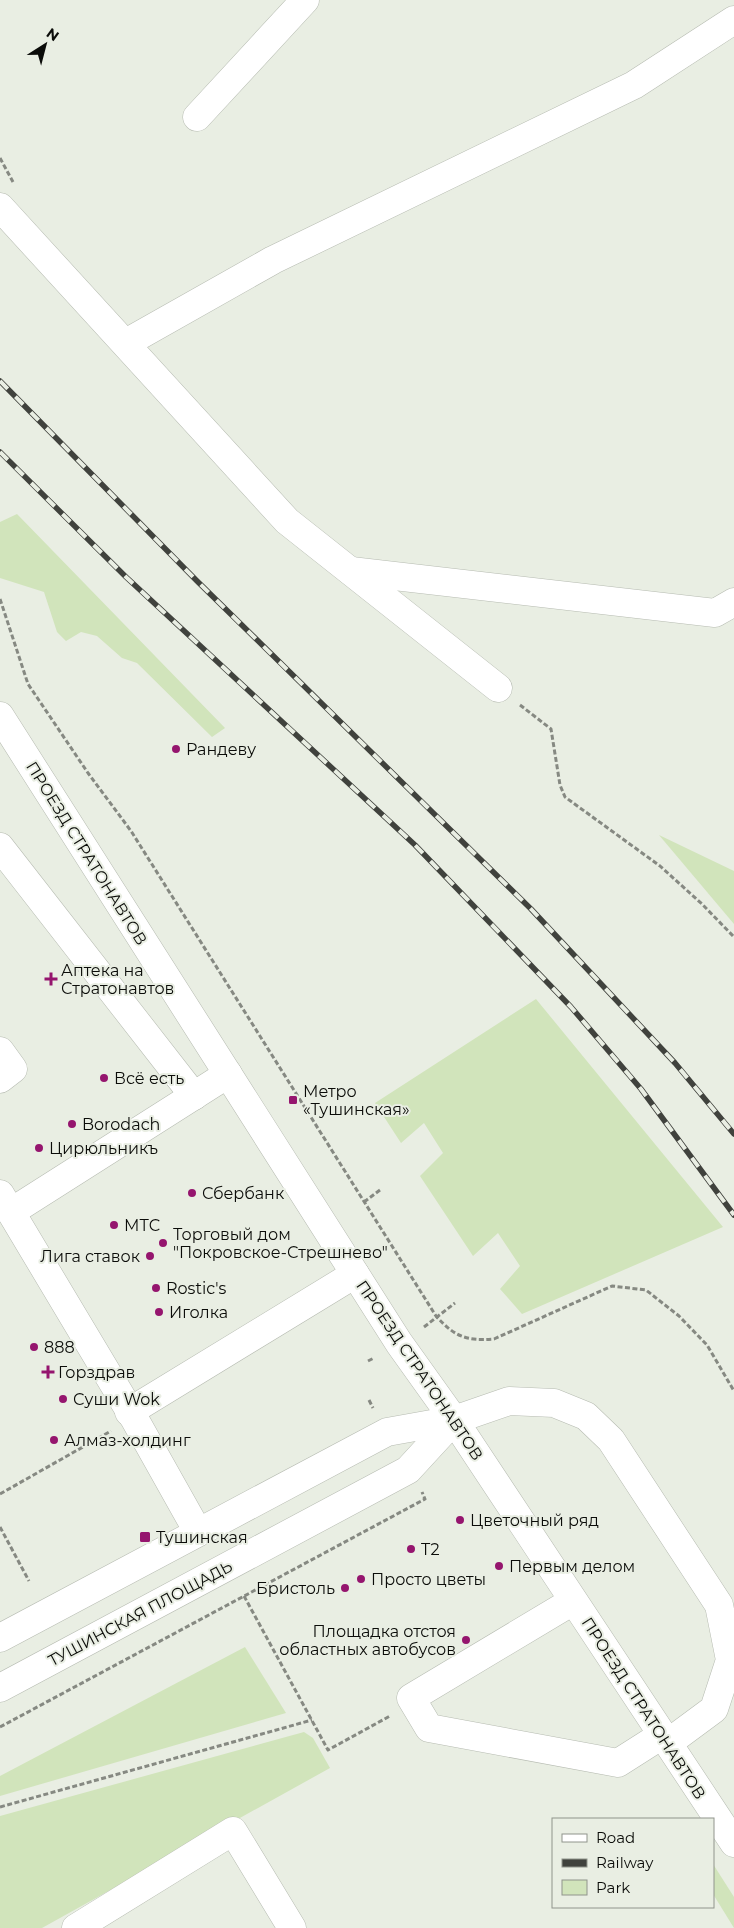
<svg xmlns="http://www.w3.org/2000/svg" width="734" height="1928" font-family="Montserrat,sans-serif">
<rect width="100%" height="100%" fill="#e9eee3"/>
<!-- green -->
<g fill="#d1e4bb">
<path d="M17 514 225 728 212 737 137 663 122 658 97 636 81 632 66 641 57 632 44 592 0 578V522Z"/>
<path d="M659 835 734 871V924Z"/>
<path d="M536 999 723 1227 522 1314 500 1289 520 1266 498 1233 473 1256 420 1176 443 1153 424 1123 401 1143 375 1103Z"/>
<path d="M245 1647 286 1713 0 1796V1776Z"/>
<path d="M304 1732 313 1738 330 1768 42 1928H0V1816Z"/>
<path d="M713 1864 734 1897V1928L713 1894Z"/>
</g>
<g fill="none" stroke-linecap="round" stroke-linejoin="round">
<defs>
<g id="minor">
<path d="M197 117 305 0"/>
<path d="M0 207 287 521 498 688"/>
<path d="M126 343 273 260 634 85 734 20"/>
<path d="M351 571 715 613 734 602"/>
<path d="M0 716 399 1343 454 1420 734 1843"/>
<path d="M0 847 194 1096"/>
<path d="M0 1051 13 1069 0 1079"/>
<path d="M0 1194 134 1418 198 1532"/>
<path d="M11 1212 228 1074"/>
<path d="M129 1412 355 1274"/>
<path d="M573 1601 411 1698 429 1728 618 1763 662 1735"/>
<path d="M0 1638 387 1432 454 1420 509 1401 554 1403 586 1416 611 1440 719 1605 730 1660 714 1709 668 1743"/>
<path d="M0 1688 408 1470 454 1420"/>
<path d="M76 1928 233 1831 292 1928"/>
</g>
</defs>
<!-- minor casing -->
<use href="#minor" stroke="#b6bbb1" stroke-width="29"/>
<!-- path -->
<g stroke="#868982" stroke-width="3" stroke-dasharray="5 2.5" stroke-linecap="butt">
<path d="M0 158 13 182"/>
<path d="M0 599 28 684 88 773 131 831 436 1316C455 1337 466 1341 494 1339L612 1286 646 1290 679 1316 707 1345 734 1391"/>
<path d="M520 705 551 729 560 785 565 797 660 866 702 904 734 937"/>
<path d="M364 1202 380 1190"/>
<path d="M424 1327 455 1303"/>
<path d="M368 1361 374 1358"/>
<path d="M369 1400 373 1408"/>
<path d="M0 1494 111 1431"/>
<path d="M0 1527 29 1581"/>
<path d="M244 1596 328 1750 390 1716"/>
<path d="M0 1727 425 1499 422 1492"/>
<path d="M0 1807 312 1720"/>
</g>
<!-- minor -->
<use href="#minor" stroke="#fff" stroke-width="28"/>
<defs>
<g id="rail">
<path d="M0 381 197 581 531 909 675 1063 734 1134"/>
<path d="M0 452 126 577 415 845 571 1007 641 1089 734 1215"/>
</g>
</defs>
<!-- rail casing -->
<use href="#rail" stroke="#40423d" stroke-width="5.5"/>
<!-- rail -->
<use href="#rail" stroke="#e9eee3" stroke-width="4" stroke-dasharray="11" stroke-linecap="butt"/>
</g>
<!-- markers -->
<g fill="#95156e" stroke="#e9eee3" stroke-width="2">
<circle cx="176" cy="749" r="5"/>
<path d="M48.5 971.5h5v5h5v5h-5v5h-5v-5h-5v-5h5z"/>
<circle cx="104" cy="1078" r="5"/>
<rect x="288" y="1095" width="10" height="10" rx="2.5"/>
<circle cx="72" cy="1124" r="5"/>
<circle cx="39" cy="1148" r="5"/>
<circle cx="192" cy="1193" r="5"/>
<circle cx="114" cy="1225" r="5"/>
<circle cx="163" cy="1243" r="5"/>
<circle cx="150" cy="1256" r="5"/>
<circle cx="156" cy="1288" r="5"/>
<circle cx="159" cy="1312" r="5"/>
<circle cx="34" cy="1347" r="5"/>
<path d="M45.5 1364.5h5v5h5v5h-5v5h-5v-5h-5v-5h5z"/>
<circle cx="63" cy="1399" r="5"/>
<circle cx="54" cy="1440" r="5"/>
<circle cx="460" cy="1520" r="5"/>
<rect x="139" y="1531" width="12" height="12" rx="2.5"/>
<circle cx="411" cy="1549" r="5"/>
<circle cx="499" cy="1566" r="5"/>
<circle cx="361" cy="1579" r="5"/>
<circle cx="345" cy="1588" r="5"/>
<circle cx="466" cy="1640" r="5"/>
</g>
<g text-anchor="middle" stroke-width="4" stroke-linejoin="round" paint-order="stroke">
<!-- poi labels -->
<g font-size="16" fill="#0b0c09" stroke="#e9eee3" text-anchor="start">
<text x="186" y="755">Рандеву</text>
<text x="61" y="976">Аптека на<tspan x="61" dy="18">Стратонавтов</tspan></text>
<text x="114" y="1084">Всё есть</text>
<text x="303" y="1097">Метро<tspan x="303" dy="18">«Тушинская»</tspan></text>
<text x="82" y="1130">Borodach</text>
<text x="49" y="1154">Цирюльникъ</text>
<text x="202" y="1199">Сбербанк</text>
<text x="124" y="1231">МТС</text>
<text x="173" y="1240">Торговый дом<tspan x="173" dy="18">"Покровское-Стрешнево"</tspan></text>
<text x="140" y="1262" text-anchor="end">Лига ставок</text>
<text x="166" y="1294">Rostic's</text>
<text x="169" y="1318">Иголка</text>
<text x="44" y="1353">888</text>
<text x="58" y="1378">Горздрав</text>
<text x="73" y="1405">Суши Wok</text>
<text x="64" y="1446">Алмаз-холдинг</text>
<text x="470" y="1526">Цветочный ряд</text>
<text x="156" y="1543">Тушинская</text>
<text x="421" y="1555">T2</text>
<text x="509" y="1572">Первым делом</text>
<text x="371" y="1585">Просто цветы</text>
<text x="335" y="1594" text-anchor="end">Бристоль</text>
<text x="456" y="1637" text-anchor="end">Площадка отстоя<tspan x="456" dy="18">областных автобусов</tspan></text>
</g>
<!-- street labels -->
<g font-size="16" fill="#0b0c09" stroke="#e9eee3">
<text transform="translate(87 853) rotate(58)" y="6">ПРОЕЗД СТРАТОНАВТОВ</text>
<text transform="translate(420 1370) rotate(56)" y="6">ПРОЕЗД СТРАТОНАВТОВ</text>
<text transform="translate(140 1613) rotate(-28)" y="6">ТУШИНСКАЯ ПЛОЩАДЬ</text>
<text transform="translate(644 1708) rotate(57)" y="6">ПРОЕЗД СТРАТОНАВТОВ</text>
</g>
</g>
<!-- legend -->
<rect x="552" y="1818" width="162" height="90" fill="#e9eee3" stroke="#90948c"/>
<rect x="562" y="1834" width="25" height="8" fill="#ffffff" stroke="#90948c"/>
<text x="596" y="1843" font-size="15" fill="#0b0c09">Road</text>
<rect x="562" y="1859" width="25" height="8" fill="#40423d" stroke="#90948c"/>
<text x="596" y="1868" font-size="15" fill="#0b0c09">Railway</text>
<rect x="562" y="1880" width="25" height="15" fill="#d1e4bb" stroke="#90948c"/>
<text x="596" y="1893" font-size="15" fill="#0b0c09">Park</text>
<!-- north arrow -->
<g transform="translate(45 45) rotate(36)" stroke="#e9eee3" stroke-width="4" paint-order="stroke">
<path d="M0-4L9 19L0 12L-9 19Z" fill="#0b0c09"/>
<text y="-8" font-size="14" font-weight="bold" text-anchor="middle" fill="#0b0c09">N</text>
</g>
</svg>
